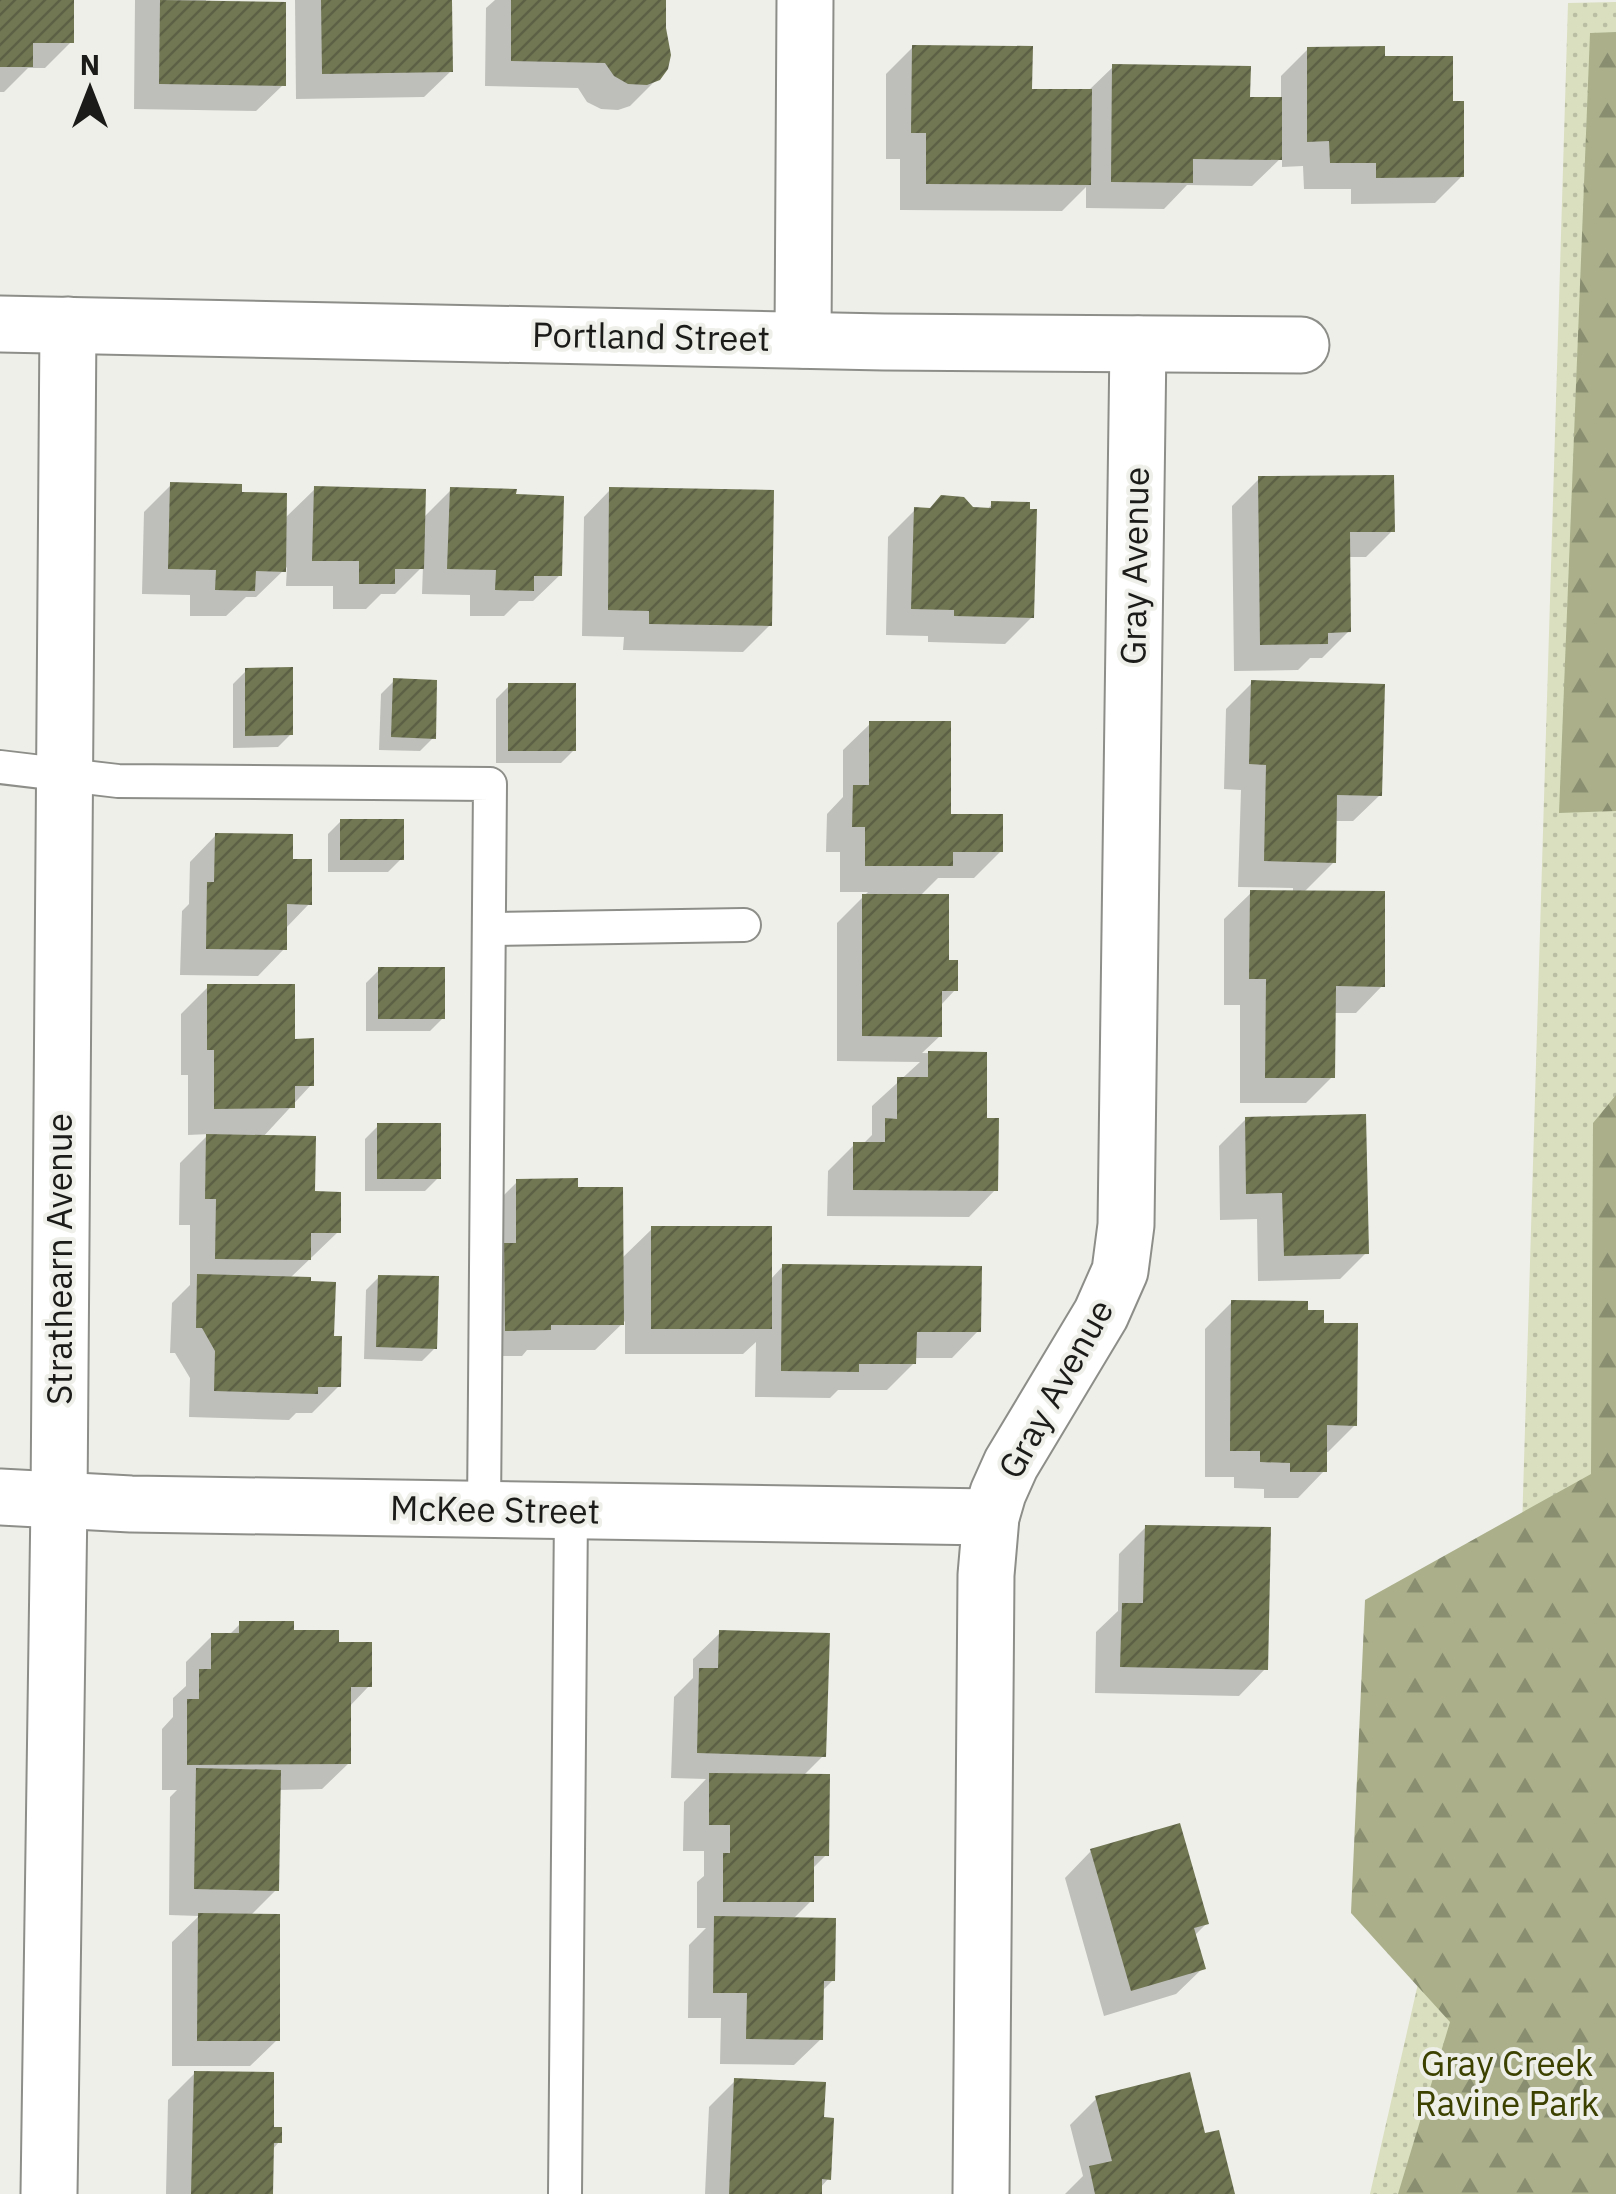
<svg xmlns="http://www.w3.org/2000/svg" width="1616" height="2194" font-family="'IBM Plex Sans',sans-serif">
<defs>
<pattern id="grass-dots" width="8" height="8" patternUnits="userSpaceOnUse" patternTransform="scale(2.5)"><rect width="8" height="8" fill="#dadfbf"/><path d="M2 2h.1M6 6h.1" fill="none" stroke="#babfa4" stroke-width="1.8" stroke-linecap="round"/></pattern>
<pattern id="forest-firs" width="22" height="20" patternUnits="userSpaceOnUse" patternTransform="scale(2.5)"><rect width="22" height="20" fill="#abb08b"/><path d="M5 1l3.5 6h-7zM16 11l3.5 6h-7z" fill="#8a8e71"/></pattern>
<pattern id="building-hatch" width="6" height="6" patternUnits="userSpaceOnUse" patternTransform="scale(2.5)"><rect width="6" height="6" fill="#717653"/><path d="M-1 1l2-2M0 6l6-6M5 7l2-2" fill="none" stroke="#5c6044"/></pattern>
</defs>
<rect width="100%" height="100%" fill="#eeefe9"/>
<!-- grass -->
<path fill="url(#grass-dots)" d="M1616 2V2194H1370L1522 1528 1568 3Z"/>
<!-- forest -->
<g fill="url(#forest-firs)">
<path d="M1616 32V811L1559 813 1590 33Z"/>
<path d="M1616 1095V2194H1398L1450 2022 1351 1913 1365 1600 1591 1474 1593 1123Z"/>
</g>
<!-- shadow -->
<g fill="#0003">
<path d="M0 0H71V42L45 68H28L4 92H0Z"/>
<path d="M135 0H206V4L283 85 256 111 134 109Z"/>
<path d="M295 0H449L451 71 424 97 296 99Z"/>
<path d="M495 0H664L658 78 630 106 618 110 601 109 587 102 578 88 485 86 486 8Z"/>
<path d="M913 47 1030 91H1088L1114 66 1247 99H1281V76L1308 49 1382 58 1451 103 1462 176 1435 203 1351 204V189H1304L1303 166 1282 167V157L1252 186 1187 185 1164 209 1086 208V187L1062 211 900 210V159H886V74Z"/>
<path d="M1259 479 1392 531 1366 557H1348L1349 631 1322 658H1310L1298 670 1234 671 1232 506Z"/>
<path d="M171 485 240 495 284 519 315 489 422 519 451 490 560 575 533 601H519L504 616H470V595L422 594 423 566 395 594H381L366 609H333V586H286L287 567 256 597H246L226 616H190V595L142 594 144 512Z"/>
<path d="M610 490 770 625 743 652 623 650 624 637 582 636 584 517Z"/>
<path d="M992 504 1028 512 1032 617 1005 644 928 642V636L886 635 888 537 915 510 986 511Z"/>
<path d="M246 671 291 734 278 747 233 748V684Z"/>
<path d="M394 681 433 738 420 751 379 750 381 694Z"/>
<path d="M1252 683 1380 795 1353 821H1334V862L1303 893 1382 986 1356 1013H1333L1332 1077 1306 1103H1240V1005H1224V919L1251 893H1293V888L1238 887 1241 790 1224 789 1226 709Z"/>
<path d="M509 686 574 750 561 763H496V699Z"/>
<path d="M870 724 948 816 1001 851 974 878H938L919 897 955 990 940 1006V1036L922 1053 985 1054V1120L995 1190 969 1217 827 1216 828 1171 854 1145H862L872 1135V1106L920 1062 837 1061V923L868 892H840V852H826L827 814 843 797V750Z"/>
<path d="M341 821 401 859 388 872H328V834Z"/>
<path d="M216 835 290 861 309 904 285 929 284 949 258 976 180 975 182 911 189 904 190 862Z"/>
<path d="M379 970 443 1018 430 1031H366V983Z"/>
<path d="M208 987 293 1041 311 1085 262 1138 313 1194 338 1232 289 1279 308 1283 332 1338 339 1386 312 1413H296L289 1420 189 1417 190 1378 175 1353H170L172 1303 190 1285V1225H179L180 1163 209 1134 188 1135V1075H181V1014Z"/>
<path d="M1246 1119 1366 1253 1340 1279 1258 1281 1257 1219 1220 1220 1219 1146Z"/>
<path d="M378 1126 438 1178 425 1191H365V1139Z"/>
<path d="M517 1182 576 1190 621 1259 652 1229 770 1280 783 1266 978 1331 952 1358H914V1363L887 1390H838L830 1398 755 1397 756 1342 743 1354H625V1321L595 1350H527L522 1356H479L491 1208Z"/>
<path d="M379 1277 435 1348 422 1361 364 1359 366 1290Z"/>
<path d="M1232 1302 1306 1312 1322 1325 1355 1425 1328 1452H1324V1471L1298 1498H1264V1489L1234 1488V1477H1205V1329Z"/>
<path d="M1146 1527 1265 1669 1239 1696 1095 1693 1096 1632 1118 1611 1119 1554Z"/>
<path d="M240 1624 337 1645 369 1686 349 1707V1763L322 1789 278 1790 276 1890 250 1916 277 2040 250 2066H172V1942L199 1916 169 1915 170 1797 177 1790H162V1729L173 1717V1698L186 1686V1662L212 1636H228Z"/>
<path d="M720 1633 823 1756 803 1776 826 1855 811 1870V1901L792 1920 833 1980 822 1991 821 2039 794 2065 720 2064 721 2018H688L689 1945 706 1928H697V1882L704 1876V1851H683L684 1802 706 1779 671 1778 674 1697 693 1678V1659Z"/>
<path d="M1091 1851 1206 1924 1194 1936 1203 1968 1176 1994 1104 2016 1065 1878Z"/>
<path d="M195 2073 271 2130 279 2142 272 2150 271 2194H166L168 2100Z"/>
<path d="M735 2081 822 2119 828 2179 820 2188 819 2194H705L709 2107Z"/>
<path d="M1097 2098 1203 2136 1232 2194H1065L1083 2176 1070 2125Z"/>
</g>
<!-- building -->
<g fill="url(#building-hatch)">
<path d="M0 0H74V43H33V67H0Z"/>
<path d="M160 0 286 2V86L159 84Z"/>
<path d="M321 0H452L453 72 322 74Z"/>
<path d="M511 0H666V28L671 55 668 69 660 80 647 85 628 84 614 76 605 63 511 61Z"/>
<path d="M912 45 1033 46 1032 89H1092L1091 185 926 184V133H911Z"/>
<path d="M1385 46V56H1453V101H1464V177L1376 178V163H1330L1329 141 1307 142V47Z"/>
<path d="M1112 64 1251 66 1250 97H1282V160L1193 159V183L1111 182Z"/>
<path d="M1394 475 1395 532H1350L1351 632 1328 633V644L1260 645 1258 476Z"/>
<path d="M170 482 242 484V492L287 493 286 572 256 571 255 591 215 590 216 570 168 569Z"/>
<path d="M314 486 426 489 424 569H395V584H359V561H312Z"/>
<path d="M450 487 517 489 516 494 564 496 562 576H534V591L495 590 496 570 447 569Z"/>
<path d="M609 487 774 490 772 626 649 624V611L608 610Z"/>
<path d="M941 495 964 497 973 507 991 508V501L1030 502V509H1037L1034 618 954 616V610L911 609 914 507 930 508Z"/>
<path d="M293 667V735L245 736V668Z"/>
<path d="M393 678 437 680 436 739 391 737Z"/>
<path d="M1251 680 1385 684 1382 796 1337 795 1336 863 1264 861 1266 765 1249 764Z"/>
<rect x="508" y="683" width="68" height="68"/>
<path d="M869 721H951V814H1003V852H953V866H865V827H852L853 785H869Z"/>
<rect x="340" y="819" width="64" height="41"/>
<path d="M215 833 293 834V859H312V905L287 904V950L206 949 207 882H214Z"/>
<path d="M1250 890 1385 891V987L1336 986 1335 1078H1265L1266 979H1249Z"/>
<path d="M862 894H949V960H958V991H942V1037L862 1036Z"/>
<rect x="378" y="967" width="67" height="52"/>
<path d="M207 984H295V1039L314 1038V1086H295V1108L214 1109V1050H207Z"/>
<path d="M928 1051 987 1052V1118H999L998 1191 853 1190V1142H885V1118L897 1119V1077H928Z"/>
<path d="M1366 1114 1369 1254 1284 1256 1282 1193 1246 1194 1245 1117Z"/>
<rect x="377" y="1123" width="64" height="56"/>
<path d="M206 1134 316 1136 315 1191 341 1192V1233H311V1260L215 1259 216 1199H205Z"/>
<path d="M578 1178V1187H623L624 1325H551V1330L505 1331 504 1243H516V1179Z"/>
<rect x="651" y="1226" width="121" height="103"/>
<path d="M782 1264 982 1266 981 1332H917L916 1364H859V1372L781 1371Z"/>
<path d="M197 1274 311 1277V1281L336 1282 334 1336H342L341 1387H318V1394L214 1391 215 1351 202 1328H196Z"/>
<path d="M378 1275 439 1276 437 1349 376 1347Z"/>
<path d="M1231 1300 1308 1301V1310H1324V1323H1358L1357 1426 1327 1425V1472H1290V1463L1260 1462V1451H1230Z"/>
<path d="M1145 1525 1271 1527 1268 1670 1120 1667 1122 1603H1143Z"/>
<path d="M239 1621H294V1630H339V1642H372V1687H351V1764L187 1765V1699H199V1669H211V1633H239Z"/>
<path d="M719 1630 830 1633 826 1757 697 1753 699 1668H718Z"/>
<path d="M196 1768 281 1770 279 1891 194 1889Z"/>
<path d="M709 1773 830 1774 829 1856H814V1902H723V1853H730V1825H709Z"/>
<path d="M1180 1823 1209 1924 1194 1928 1206 1969 1131 1991 1090 1849Z"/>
<path d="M198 1913 280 1914V2041H197Z"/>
<path d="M714 1916 836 1918 835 1981H824L823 2040 746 2039 747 1993H713Z"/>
<path d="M194 2071 274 2072V2127H282V2143H274L273 2194H191Z"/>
<path d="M1190 2072 1205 2133 1219 2130 1235 2194H1095L1089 2166 1112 2161 1095 2096Z"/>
<path d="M734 2078 826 2082 824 2117 834 2118 831 2180 822 2179V2194H729Z"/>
</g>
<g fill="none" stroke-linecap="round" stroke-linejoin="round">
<defs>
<g id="service">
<path d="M0 767 118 781 490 784 484 1510"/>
<path d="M490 929 744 925"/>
<path d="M565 2194 571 1511"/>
</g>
<g id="minor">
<path d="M0 324 884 342 1301 345"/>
<path d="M803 340 805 0"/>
<path d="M0 1497 131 1504 991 1517"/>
<path d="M49 2194 59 1502 68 325"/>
<path d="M981 2194 986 1575 991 1517 998 1493 1011 1464 1101 1314 1120 1271 1126 1225 1138 344"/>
</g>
</defs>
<!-- service casing -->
<use href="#service" stroke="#8d8e89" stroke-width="36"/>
<!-- minor casing -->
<use href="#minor" stroke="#8d8e89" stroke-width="59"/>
<!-- service -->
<use href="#service" stroke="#fff" stroke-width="32"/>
<!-- minor -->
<use href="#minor" stroke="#fff" stroke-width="55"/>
</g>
<g text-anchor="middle" stroke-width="8" stroke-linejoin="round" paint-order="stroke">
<!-- street labels -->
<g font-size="35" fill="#1b1b19" stroke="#eeefe9">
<text transform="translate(651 337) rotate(1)" y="12">Portland Street</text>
<text transform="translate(1135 566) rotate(-89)" y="12">Gray Avenue</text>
<text transform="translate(60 1259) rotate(-90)" y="12">Strathearn Avenue</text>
<text transform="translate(1056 1389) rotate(-61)" y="12">Gray Avenue</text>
<text transform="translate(495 1510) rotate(1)" y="12">McKee Street</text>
</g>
<!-- park labels -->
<g font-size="35" fill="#3c4100" stroke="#eeefe9">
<text x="1507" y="2076">Gray Creek<tspan x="1507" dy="40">Ravine Park</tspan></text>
</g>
</g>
<!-- north arrow -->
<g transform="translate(90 90)" stroke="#eeefe9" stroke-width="8" paint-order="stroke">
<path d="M0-8L18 38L0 25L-18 38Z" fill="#1b1b19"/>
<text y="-15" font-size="28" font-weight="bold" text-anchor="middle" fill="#1b1b19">N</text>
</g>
</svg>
